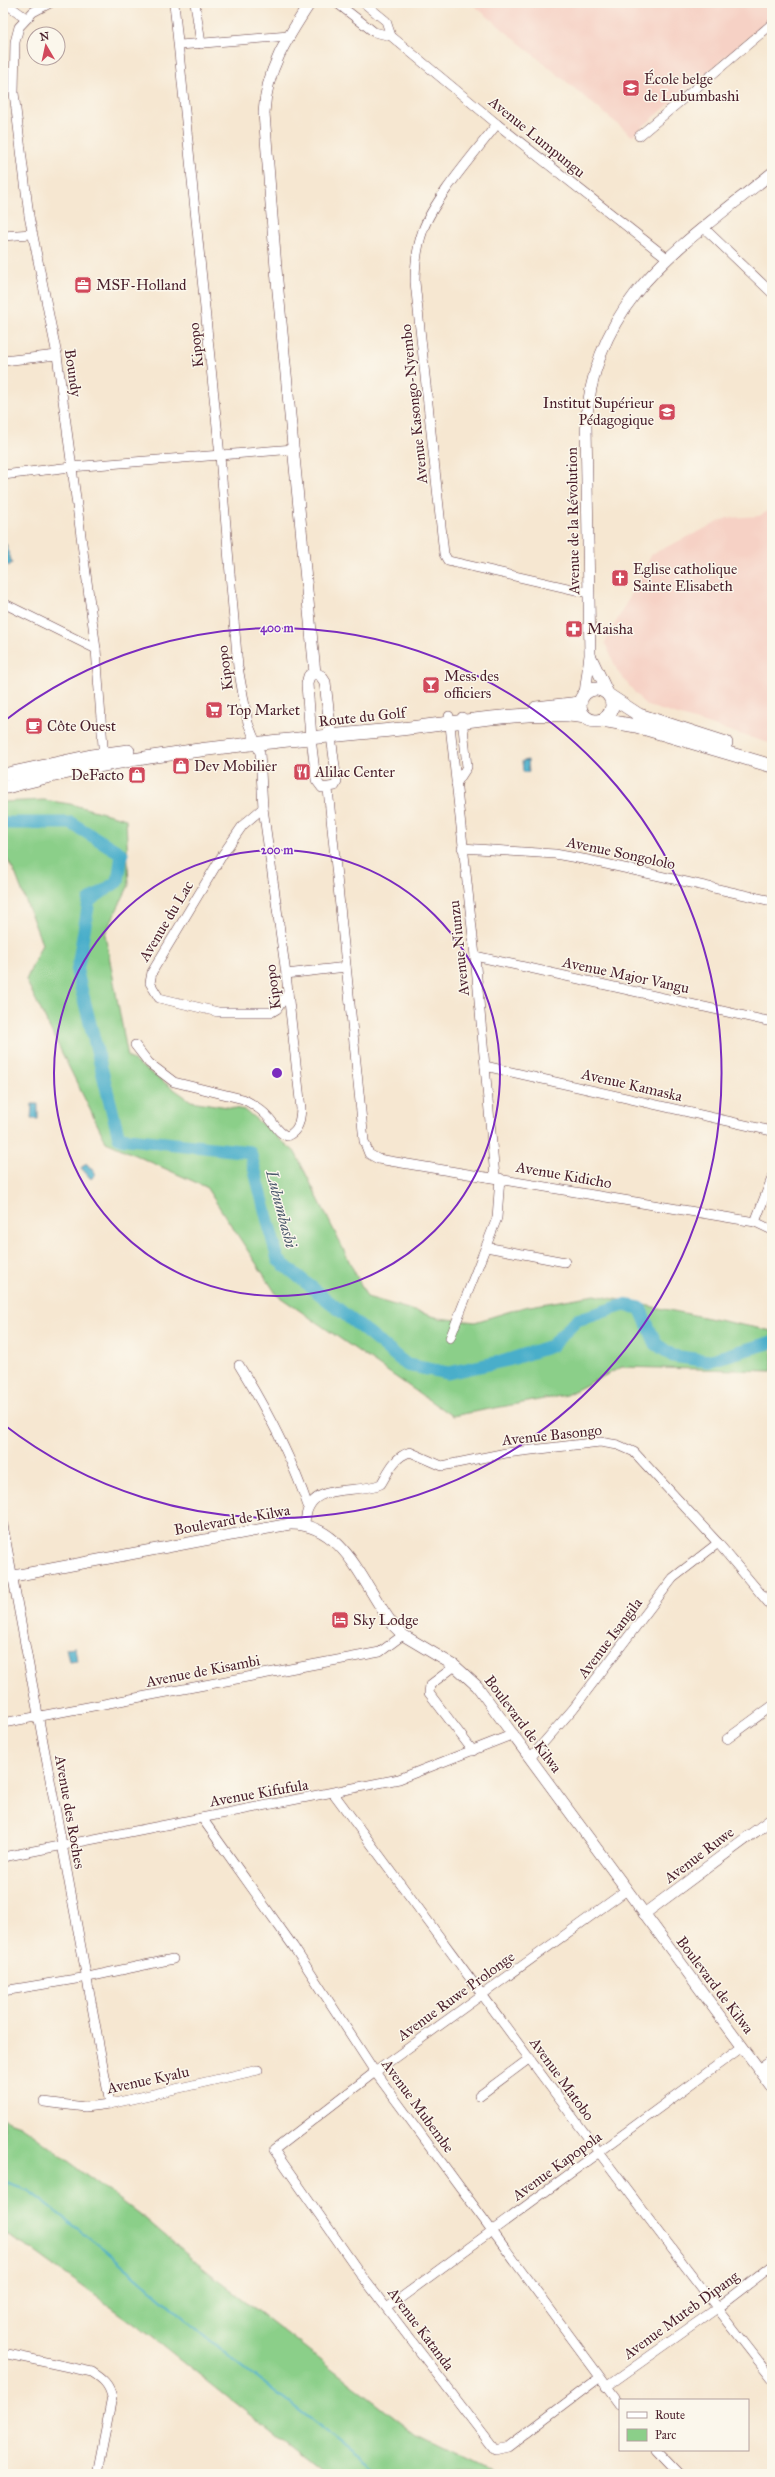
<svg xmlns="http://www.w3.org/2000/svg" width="775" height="2477" font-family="'IM FELL Great Primer',serif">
<rect width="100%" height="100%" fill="#fbf7ec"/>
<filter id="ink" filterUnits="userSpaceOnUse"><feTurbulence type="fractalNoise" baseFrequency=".025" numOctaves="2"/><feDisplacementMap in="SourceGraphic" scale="8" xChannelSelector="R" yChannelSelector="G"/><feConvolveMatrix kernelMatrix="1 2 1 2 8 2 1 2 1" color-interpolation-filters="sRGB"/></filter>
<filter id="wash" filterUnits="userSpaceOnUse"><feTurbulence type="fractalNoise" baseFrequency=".012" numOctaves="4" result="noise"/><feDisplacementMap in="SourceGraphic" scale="16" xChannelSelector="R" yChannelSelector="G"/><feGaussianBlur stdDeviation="0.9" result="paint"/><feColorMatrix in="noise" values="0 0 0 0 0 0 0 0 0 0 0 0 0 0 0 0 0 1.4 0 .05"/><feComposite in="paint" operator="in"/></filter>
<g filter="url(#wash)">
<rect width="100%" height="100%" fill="#f6e7d1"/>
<!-- built -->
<g fill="#f6d1c5">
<path d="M471 3H772V17L632 136Z"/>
<path d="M772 509V744L645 705 618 672 605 643 652 554 727 518 759 516Z"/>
</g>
<!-- green -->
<g fill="#8bcf89" stroke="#6a775a">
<path d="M44 800 70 804 126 819 129 885 105 934 128 1057 191 1101 245 1110 295 1152 367 1297 439 1318 475 1322 524 1307 595 1295 772 1331V1371L622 1367 566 1395 452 1416 277 1295 206 1187 106 1142 26 980 42 944 16 875 3 852V802Z"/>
<path d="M3 2119 20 2125 147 2220 198 2264 418 2436 496 2474H324L152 2337 34 2251 3 2233Z"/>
</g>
<!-- water -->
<g fill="#4aaeca" stroke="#4a667a">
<path d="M6 544 12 563 9 566 3 562V545Z"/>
<path d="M528 760 529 772H523L522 761Z"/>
<path d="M32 1104H38V1119H31Z"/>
<path d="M86 1163 96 1174 91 1179 81 1168Z"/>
<path d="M75 1647 77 1661 69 1662 66 1648Z"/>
</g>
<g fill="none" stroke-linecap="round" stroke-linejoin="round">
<!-- stream -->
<path stroke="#4aaeca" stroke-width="2" d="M3 2182 29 2191 104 2249 227 2355 382 2474"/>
<!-- river -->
<path stroke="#4aaeca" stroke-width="13" d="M3 823H71L122 854 118 881 89 901 77 972 119 1138 250 1152 278 1260 407 1365 448 1373 508 1360 551 1346 577 1320 624 1305 640 1308 656 1344 673 1356 708 1361 772 1342"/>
</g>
</g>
<g filter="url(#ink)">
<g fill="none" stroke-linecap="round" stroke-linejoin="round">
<defs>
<g id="minor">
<path d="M5 3 26 18"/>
<path d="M50 3 33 12 19 27 15 42 14 93 29 216 57 355 96 649 104 760"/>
<path d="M195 3 201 44"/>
<path d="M337 3 374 32 391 36 497 124 667 258"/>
<path d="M364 3 386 21 391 36"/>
<path d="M180 45 289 36"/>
<path d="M497 124C476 152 434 199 423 230 417 247 415 264 415 282L444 554 448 561 589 593"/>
<path d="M639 136 772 24"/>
<path d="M704 228 772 293"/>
<path d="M3 236 32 234"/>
<path d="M3 361 57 355"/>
<path d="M3 475 71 467 294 449"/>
<path d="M3 603 96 649"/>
<path d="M449 716 475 956 495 1177"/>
<path d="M311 738 316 780 322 788 335 786 337 782 331 736"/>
<path d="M456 784 467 767 462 717"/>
<path d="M328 789 364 1141 369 1154 378 1159 755 1222 772 1230"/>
<path d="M263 808 243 825 223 854 152 972 150 983 159 998 218 1012H272L277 1009 288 993"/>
<path d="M462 848 555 854 588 860 772 901"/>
<path d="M475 956 772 1022"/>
<path d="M286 974 346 967"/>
<path d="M135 1045 149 1063 174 1082 243 1099C253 1104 262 1110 269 1118 276 1126 278 1133 287 1136 299 1131 300 1121 301 1109L286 974 263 808 260 753 248 723 238 667 220 456 174 3"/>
<path d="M485 1066 772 1131"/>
<path d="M755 1222 772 1178"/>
<path d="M486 1247 565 1262"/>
<path d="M450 1338 497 1218 500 1178"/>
<path d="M239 1365C267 1410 291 1456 308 1506"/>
<path d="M305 1524C307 1479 352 1496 381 1484 389 1471 394 1457 410 1452L442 1466 506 1453 600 1442 618 1445 634 1452 718 1543 772 1607"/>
<path d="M3 1525 110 2104"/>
<path d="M455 1666 430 1685 429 1693 473 1751"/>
<path d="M3 1723 380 1652 403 1635"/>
<path d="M727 1739 772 1706"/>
<path d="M531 1757 573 1709 673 1578 718 1543"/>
<path d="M334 1794C479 1989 621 2187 772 2378"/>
<path d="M202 1818 293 1946 375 2072 620 2404"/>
<path d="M3 1857 399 1779 514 1734"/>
<path d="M3 1991 88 1977 173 1959"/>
<path d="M759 2069 772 2060"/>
<path d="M479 2096 530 2058"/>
<path d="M44 2102 85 2107 110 2104 258 2070"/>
<path d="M387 2308 742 2047"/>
<path d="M3 2353 92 2372C103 2379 109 2384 112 2397L97 2474"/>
<path d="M599 2378 508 2447 495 2450 362 2276 274 2150 375 2072 627 1890"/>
<path d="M606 2387 716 2309 772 2266"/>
<path d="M657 2450 680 2474"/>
</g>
<g id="tertiary">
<path d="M310 3C287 38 266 70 264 113L277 281 315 673"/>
<path d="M591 657 609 695"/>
<path d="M585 693 590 655 586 425C594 297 682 246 772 173"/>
<path d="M311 738 307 684 309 676 315 673 321 676 325 682 331 736"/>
<path d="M3 1578 290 1524C346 1523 364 1589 394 1626L403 1635 455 1666 477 1686 772 2087"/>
<path d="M644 1914 772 1819"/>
</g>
<g id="secondary">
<circle cx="596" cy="705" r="16"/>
<path d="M610 696 639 715 726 743"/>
<path d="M536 708 580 703"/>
<path d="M602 720 636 726 772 766"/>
<path d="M3 775 91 756 128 751"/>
<path d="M3 788C133 752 267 742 401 729 455 723 532 709 585 717"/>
</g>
</defs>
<!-- minor casing -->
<use href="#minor" stroke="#643d44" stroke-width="10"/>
<!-- tertiary casing -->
<use href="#tertiary" stroke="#643d44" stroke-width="12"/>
<!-- secondary casing -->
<use href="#secondary" stroke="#643d44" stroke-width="14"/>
<!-- minor -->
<use href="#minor" stroke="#fff" stroke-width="9"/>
<!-- tertiary -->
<use href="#tertiary" stroke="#fff" stroke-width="11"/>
<!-- secondary -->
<use href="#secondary" stroke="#fff" stroke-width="13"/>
</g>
</g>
<!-- distance rings -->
<g fill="none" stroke="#7b2cbf" stroke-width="2">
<circle cx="277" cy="1073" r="223"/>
<path d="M3 722A445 445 0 1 1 3 1424"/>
</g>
<!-- icons -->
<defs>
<symbol id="school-square" viewBox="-11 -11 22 22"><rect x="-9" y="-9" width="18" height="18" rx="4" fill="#d1495b" stroke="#fbf7ec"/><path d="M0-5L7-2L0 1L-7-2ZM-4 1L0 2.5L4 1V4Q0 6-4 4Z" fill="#fff"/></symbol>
<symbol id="office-square" viewBox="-11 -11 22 22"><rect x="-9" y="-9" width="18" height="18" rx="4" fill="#d1495b" stroke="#fbf7ec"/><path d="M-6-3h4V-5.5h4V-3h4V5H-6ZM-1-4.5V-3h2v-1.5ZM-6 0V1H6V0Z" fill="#fff"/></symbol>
<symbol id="university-square" viewBox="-11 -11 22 22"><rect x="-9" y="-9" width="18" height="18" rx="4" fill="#d1495b" stroke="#fbf7ec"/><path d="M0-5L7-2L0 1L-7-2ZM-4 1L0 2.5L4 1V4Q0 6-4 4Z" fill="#fff"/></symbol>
<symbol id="church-square" viewBox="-11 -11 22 22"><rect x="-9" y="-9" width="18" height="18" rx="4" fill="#d1495b" stroke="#fbf7ec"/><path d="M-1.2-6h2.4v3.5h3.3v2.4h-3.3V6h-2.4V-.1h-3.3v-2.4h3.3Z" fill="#fff"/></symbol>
<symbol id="pharmacy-square" viewBox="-11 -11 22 22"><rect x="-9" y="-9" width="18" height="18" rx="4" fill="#d1495b" stroke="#fbf7ec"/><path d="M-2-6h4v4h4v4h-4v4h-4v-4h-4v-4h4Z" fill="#fff"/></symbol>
<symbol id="bar-square" viewBox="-11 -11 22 22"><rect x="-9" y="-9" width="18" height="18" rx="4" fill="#d1495b" stroke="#fbf7ec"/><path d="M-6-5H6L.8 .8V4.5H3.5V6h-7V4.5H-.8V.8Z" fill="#fff"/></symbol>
<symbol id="supermarket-square" viewBox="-11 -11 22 22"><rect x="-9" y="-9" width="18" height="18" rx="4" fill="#d1495b" stroke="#fbf7ec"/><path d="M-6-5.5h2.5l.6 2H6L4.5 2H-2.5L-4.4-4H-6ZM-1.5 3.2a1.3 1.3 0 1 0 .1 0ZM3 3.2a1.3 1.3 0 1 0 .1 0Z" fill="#fff"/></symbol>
<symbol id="cafe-square" viewBox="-11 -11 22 22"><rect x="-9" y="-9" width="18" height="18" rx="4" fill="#d1495b" stroke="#fbf7ec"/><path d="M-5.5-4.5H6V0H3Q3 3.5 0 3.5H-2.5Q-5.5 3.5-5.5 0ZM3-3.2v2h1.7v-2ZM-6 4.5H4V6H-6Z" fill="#fff"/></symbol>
<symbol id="shop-square" viewBox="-11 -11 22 22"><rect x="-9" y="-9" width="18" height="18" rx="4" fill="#d1495b" stroke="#fbf7ec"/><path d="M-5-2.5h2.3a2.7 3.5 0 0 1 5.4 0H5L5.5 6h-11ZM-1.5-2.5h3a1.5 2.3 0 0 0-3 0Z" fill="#fff"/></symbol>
<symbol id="restaurant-square" viewBox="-11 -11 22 22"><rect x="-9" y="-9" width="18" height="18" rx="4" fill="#d1495b" stroke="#fbf7ec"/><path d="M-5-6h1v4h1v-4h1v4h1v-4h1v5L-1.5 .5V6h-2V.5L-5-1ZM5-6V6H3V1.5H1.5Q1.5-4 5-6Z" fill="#fff"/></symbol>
<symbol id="hotel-square" viewBox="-11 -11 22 22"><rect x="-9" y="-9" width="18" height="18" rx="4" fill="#d1495b" stroke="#fbf7ec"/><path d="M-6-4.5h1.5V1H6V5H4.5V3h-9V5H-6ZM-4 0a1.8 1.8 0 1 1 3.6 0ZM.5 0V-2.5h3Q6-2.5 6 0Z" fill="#fff"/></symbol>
</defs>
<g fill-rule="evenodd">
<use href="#school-square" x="621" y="78" width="20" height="20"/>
<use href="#office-square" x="73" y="275" width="20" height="20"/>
<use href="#university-square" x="657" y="402" width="20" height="20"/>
<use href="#church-square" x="610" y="568" width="20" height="20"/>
<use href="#pharmacy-square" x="564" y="619" width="20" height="20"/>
<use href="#bar-square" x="421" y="675" width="20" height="20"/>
<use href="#supermarket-square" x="204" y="700" width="20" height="20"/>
<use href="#cafe-square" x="24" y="716" width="20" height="20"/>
<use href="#shop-square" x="171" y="756" width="20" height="20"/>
<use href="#restaurant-square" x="292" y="762" width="20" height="20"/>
<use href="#shop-square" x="127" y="765" width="20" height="20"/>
<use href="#hotel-square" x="330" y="1610" width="20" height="20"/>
</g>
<g text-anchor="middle" stroke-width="3" stroke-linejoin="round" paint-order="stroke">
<!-- poi labels -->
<g font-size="15" fill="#4a1f2b" stroke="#fbf7ec" text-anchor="start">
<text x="644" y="84">École belge<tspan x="644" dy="17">de Lubumbashi</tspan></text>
<text x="96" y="290">MSF-Holland</text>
<text x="654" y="408" text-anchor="end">Institut Supérieur<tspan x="654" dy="17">Pédagogique</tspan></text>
<text x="633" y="574">Eglise catholique<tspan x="633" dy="17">Sainte Elisabeth</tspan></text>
<text x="587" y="634">Maisha</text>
<text x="444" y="681">Mess des<tspan x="444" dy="17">officiers</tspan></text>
<text x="227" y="715">Top Market</text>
<text x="47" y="731">Côte Ouest</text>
<text x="194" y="771">Dev Mobilier</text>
<text x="315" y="777">Alilac Center</text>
<text x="124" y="780" text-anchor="end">DeFacto</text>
<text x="353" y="1625">Sky Lodge</text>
</g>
<!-- street labels -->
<g font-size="15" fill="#4a1f2b" stroke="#fbf7ec">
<text transform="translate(537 137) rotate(39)" y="5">Avenue Lumpungu</text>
<text transform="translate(196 345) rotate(-96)" y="5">Kipopo</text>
<text transform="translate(73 373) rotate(82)" y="5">Boundy</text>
<text transform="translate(414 404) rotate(-96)" y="5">Avenue Kasongo-Nyembo</text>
<text transform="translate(573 521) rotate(-91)" y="5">Avenue de la Révolution</text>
<text transform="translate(225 668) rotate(-97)" y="5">Kipopo</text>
<text transform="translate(362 717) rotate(-6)" y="5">Route du Golf</text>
<text transform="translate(621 853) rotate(12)" y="5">Avenue Songololo</text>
<text transform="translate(166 921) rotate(-59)" y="5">Avenue du Lac</text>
<text transform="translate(459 948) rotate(-96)" y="5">Avenue Niunzu</text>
<text transform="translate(626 975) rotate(12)" y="5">Avenue Major Vangu</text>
<text transform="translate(273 987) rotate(-97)" y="5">Kipopo</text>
<text transform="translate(632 1085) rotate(13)" y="5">Avenue Kamaska</text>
<text transform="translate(564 1175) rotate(10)" y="5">Avenue Kidicho</text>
<text transform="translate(552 1435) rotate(-6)" y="5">Avenue Basongo</text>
<text transform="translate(232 1520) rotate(-10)" y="5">Boulevard de Kilwa</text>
<text transform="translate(610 1638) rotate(-53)" y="5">Avenue Isangila</text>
<text transform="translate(203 1671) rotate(-11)" y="5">Avenue de Kisambi</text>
<text transform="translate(523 1724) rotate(53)" y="5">Boulevard de Kilwa</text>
<text transform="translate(259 1793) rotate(-10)" y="5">Avenue Kifufula</text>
<text transform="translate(70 1812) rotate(80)" y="5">Avenue des Roches</text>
<text transform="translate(699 1855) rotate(-37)" y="5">Avenue Ruwe</text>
<text transform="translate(715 1985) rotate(53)" y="5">Boulevard de Kilwa</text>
<text transform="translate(456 1996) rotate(-36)" y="5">Avenue Ruwe Prolonge</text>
<text transform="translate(562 2079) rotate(54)" y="5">Avenue Matobo</text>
<text transform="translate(148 2080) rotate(-12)" y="5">Avenue Kyalu</text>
<text transform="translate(418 2106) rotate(54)" y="5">Avenue Mubembe</text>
<text transform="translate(557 2166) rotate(-36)" y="5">Avenue Kapopola</text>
<text transform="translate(681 2315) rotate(-36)" y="5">Avenue Muteb Dipang</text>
<text transform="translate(421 2329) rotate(53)" y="5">Avenue Katanda</text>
</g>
<!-- water labels -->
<g font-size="16" font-style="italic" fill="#4a586b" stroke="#fbf7ec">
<text transform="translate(282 1209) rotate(75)" y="6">Lubumbashi</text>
</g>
</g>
<circle cx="277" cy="1073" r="6" fill="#7b2cbf" stroke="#fbf7ec" stroke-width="2"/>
<g font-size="12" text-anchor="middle" font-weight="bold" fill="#7b2cbf" stroke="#fbf7ec" stroke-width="3" stroke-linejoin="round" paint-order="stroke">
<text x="277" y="632">400 m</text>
<text x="277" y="854">200 m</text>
</g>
<!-- margin -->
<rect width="775" height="2477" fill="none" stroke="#fbf7ec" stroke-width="16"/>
<!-- legend -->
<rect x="619" y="2399" width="130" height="52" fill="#fbf7ec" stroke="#b4a19f"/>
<rect x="627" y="2412" width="20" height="6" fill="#ffffff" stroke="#b4a19f"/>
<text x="655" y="2419" font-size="12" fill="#4a1f2b">Route</text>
<rect x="627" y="2429" width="20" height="12" fill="#8bcf89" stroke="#b4a19f"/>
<text x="655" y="2439" font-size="12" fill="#4a1f2b">Parc</text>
<!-- north arrow -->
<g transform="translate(46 46) rotate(351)"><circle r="19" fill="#fbf7ec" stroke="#b4a19f"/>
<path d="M0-3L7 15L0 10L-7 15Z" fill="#d1495b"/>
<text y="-6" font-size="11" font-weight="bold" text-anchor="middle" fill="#4a1f2b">N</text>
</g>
</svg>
